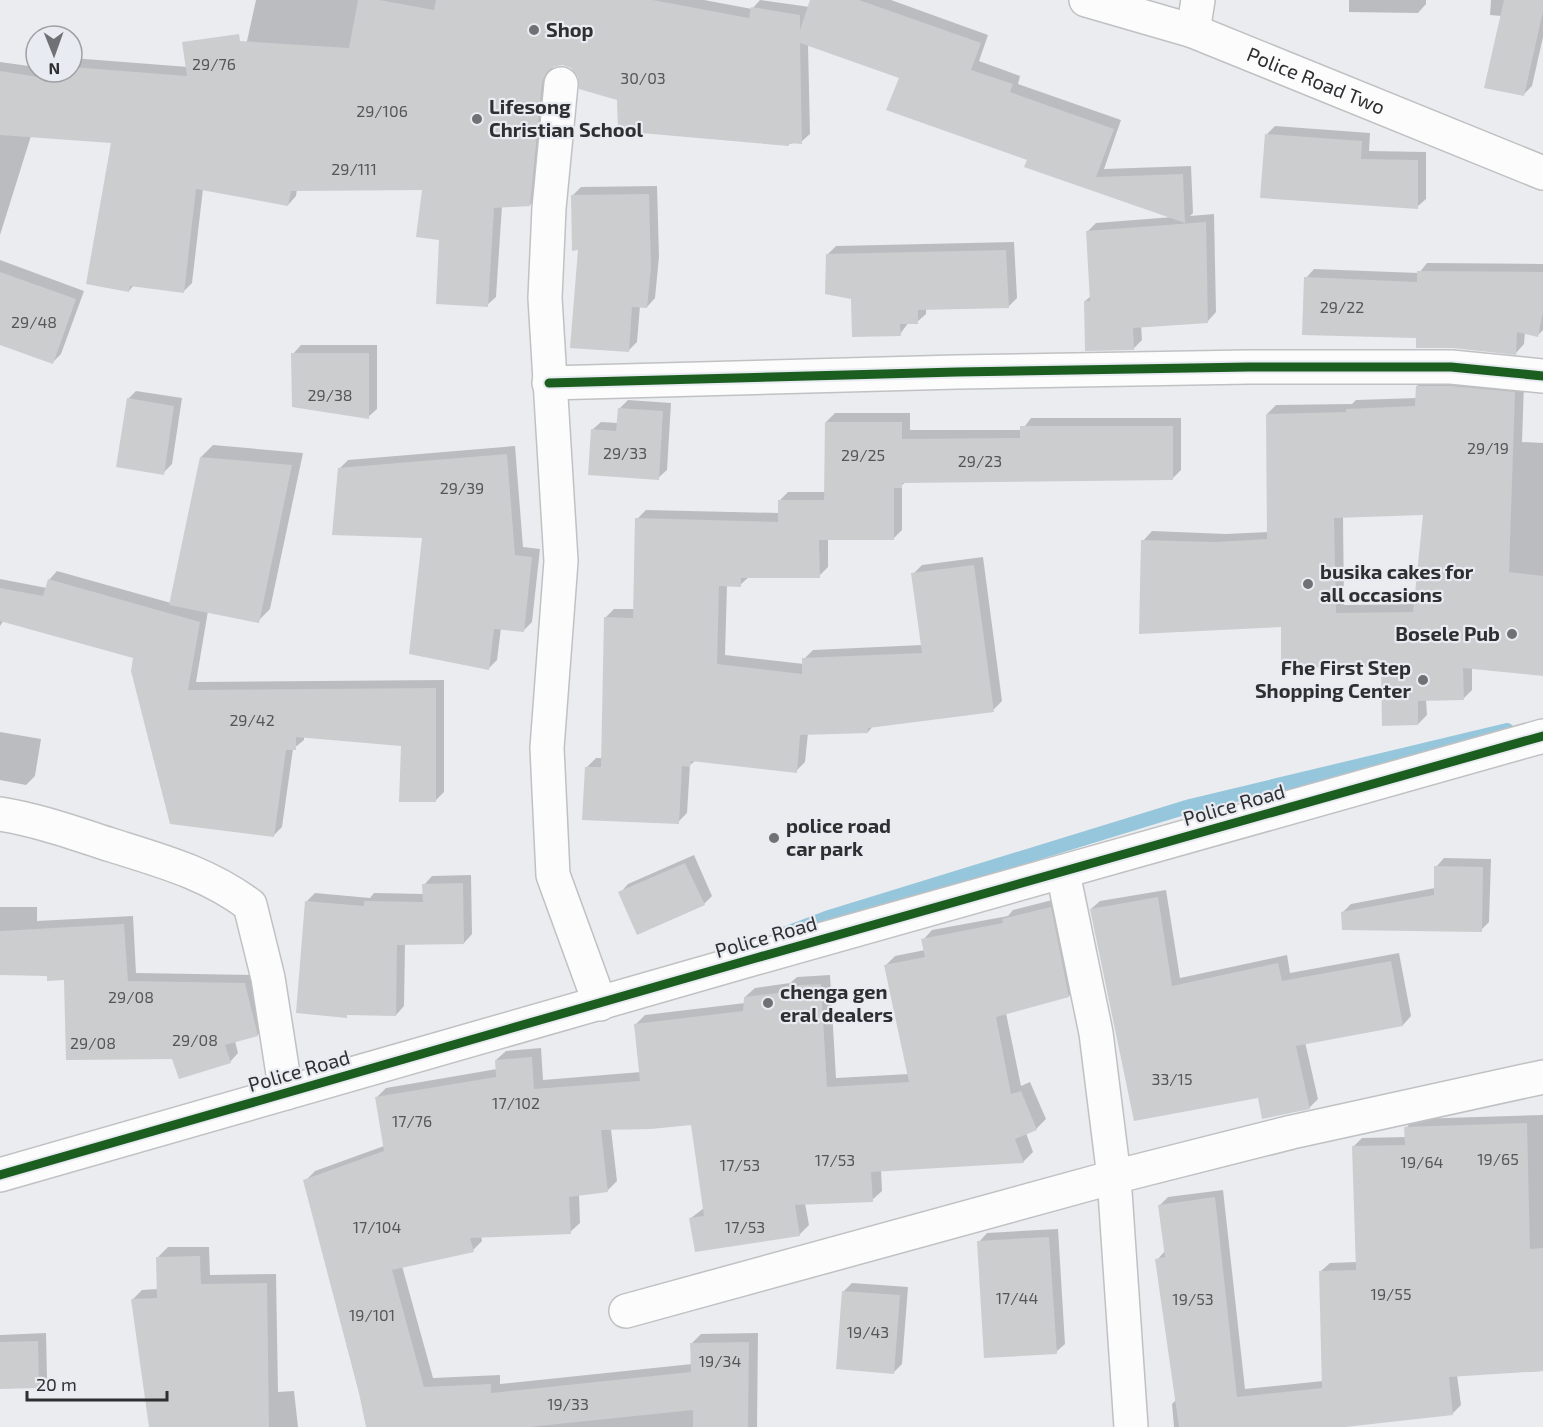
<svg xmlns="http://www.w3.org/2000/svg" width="1543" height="1427" font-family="'Exo 2',sans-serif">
<rect width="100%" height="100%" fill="#eaecef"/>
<!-- shadow -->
<g fill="#0003" fill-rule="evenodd">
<path d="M256 0H553V65L538 196 530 205 502 206 496 297 487 305 441 239 424 188 297 189 296 196 288 205 203 189 192 283 184 291 134 285 129 291 113 142 31 136 0 235V62L36 67V72H72V58L214 69 219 169Z"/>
<path d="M592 0H704L752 9 760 0 810 7 812 0H891L988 35 979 61 1020 76 1018 84 1121 120 1104 169 1191 166 1193 213 1190 216 1214 214 1216 312 1208 321 1141 325 1142 340 1133 349 1085 301 1091 296 1088 231 1096 223 1173 217 1029 159 901 77 808 44 810 134 801 142 788 144 619 99 569 66Z"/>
<path d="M1349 0H1426V4L1418 13 1349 12Z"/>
<path d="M1491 0H1543V37L1532 86 1523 95 1502 16 1490 15Z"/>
<path d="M1275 126 1370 133 1369 151 1426 152V199L1417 207 1267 134Z"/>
<path d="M657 186 659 257 655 298 647 307 640 306 637 342 629 350 580 249 572 196 581 187Z"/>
<path d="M1014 242 1017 298 1008 307 926 308V314L917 322H909L900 334 827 255 836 246Z"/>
<path d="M0 260 84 291 61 354 52 363 0 344Z"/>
<path d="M1427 263 1543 264V330L1538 335 1525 332 1524 344 1516 353 1418 337 1306 278 1314 269 1419 273Z"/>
<path d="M301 345H377V409L368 417 293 354Z"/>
<path d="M1426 377 1524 384 1522 442 1543 443V675L1472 667V690L1463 699 1426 700 1427 715 1418 724 1383 665 1282 625 1143 541 1152 531 1226 534 1268 532 1267 414 1276 405 1352 404 1356 400 1417 398V386ZM1424 513 1415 604 1344 605 1343 516Z"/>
<path d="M136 391 182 398 172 464 163 473 128 399Z"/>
<path d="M628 400 671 403 667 470 658 478 592 430 601 422 618 423 619 409Z"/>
<path d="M835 413H910V430H1022L1031 418H1181V470L1172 479 906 482 902 485V530L893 539H828V567L819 576H750L740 585H727L725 655 804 664V659L813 650 922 645 913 574 922 565 983 557 1002 701 993 710 874 725 868 732 808 733 805 762 796 771 696 760 690 765 687 813 678 822 587 767 596 758H603L605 618 614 609H634L637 519 646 510 779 513V501L788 492H826V422Z"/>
<path d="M213 445 303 453 270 609 258 621 208 611 196 682 444 680V792L435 801 402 745 304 736V740L293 749 282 827 273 836 135 657 4 620 0 626V579L47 588 49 580 57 571 171 603 201 457Z"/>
<path d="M515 446 523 547 540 549 532 622 523 631 501 628 497 660 488 669 423 537 339 469 348 460Z"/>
<path d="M0 732 41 739 35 776 26 785 0 780Z"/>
<path d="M694 855 712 896 704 904 620 893 628 884Z"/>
<path d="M1444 858 1491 859 1489 922 1481 930 1342 913 1351 904 1435 888 1436 867Z"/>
<path d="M471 875 472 934 464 943 405 944 404 1006 396 1015 349 1013 346 1016 307 901 315 893 370 898 374 893 424 894V885L432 876Z"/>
<path d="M1166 890 1180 978 1287 955 1290 973 1399 953 1411 1016 1403 1025 1305 1042 1318 1099 1309 1108 1259 1097 1091 909 1100 901Z"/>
<path d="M1060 898 1078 986 1069 996 1006 1013 1021 1086 1030 1082 1046 1119 1036 1129 1026 1133 1033 1152 1023 1162 881 1170 882 1191 872 1200 805 1203 809 1225 799 1235 691 1218 704 1208 693 1123 611 1129 617 1181 608 1190 579 1194 580 1223 570 1232 481 1236 482 1241 473 1250 402 1266 433 1378 500 1375V1384L692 1364V1343L701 1334 758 1333 757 1427H368L305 1181 315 1171 384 1146 376 1098 386 1088 497 1069 496 1060 506 1051 541 1048 543 1080 641 1072 635 1025 645 1015 745 1003V997L755 988 790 983 797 977 830 975 836 1078 909 1074 885 966 895 956 925 950 923 940 932 930 1008 916 1013 910Z"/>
<path d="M0 907H37V921L133 916 136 973 254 975 266 1027 257 1035 235 1041 238 1053 230 1062 173 1057 66 979 48 974H0Z"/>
<path d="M1543 1115V1371L1457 1375 1461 1405 1452 1414 1331 1427H1174L1172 1404 1177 1399 1157 1260 1165 1251 1159 1206 1168 1197 1223 1190 1245 1389 1323 1381 1321 1271 1330 1263 1357 1262 1354 1146 1362 1138 1406 1137V1128L1414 1119Z"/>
<path d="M1058 1229 1065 1344 1056 1352 979 1242 987 1233Z"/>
<path d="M168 1247H209L210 1275 276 1274 278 1392 294 1391 298 1427H150L132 1300 142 1290 158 1289V1257Z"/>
<path d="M852 1283 908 1287 902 1364 894 1372 844 1291Z"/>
<path d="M46 1333 47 1378 39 1386 0 1388V1335Z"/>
</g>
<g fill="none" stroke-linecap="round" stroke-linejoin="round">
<!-- stream -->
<path stroke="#95c6db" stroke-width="14" d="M779 936 826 918 1190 806 1507 730"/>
</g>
<!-- building -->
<g fill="#cccdcf" fill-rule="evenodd">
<path d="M358 0H379L434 10 436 0H653L749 18 751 7 800 15V30L810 0H859L981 43 971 70 1013 84 1010 92 1114 129 1096 177 1183 174 1185 223 1024 167 1027 160 886 110 899 78 800 43 802 144 789 143V146L618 131 617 100 579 89 578 77 571 68 562 65 553 67 546 73 542 82 530 206 494 208 488 307 436 304 439 240 416 237 422 190 291 191 288 206 196 189 184 293 130 286 129 292 86 284 111 143 0 135V71L38 77V72H72V67L187 76 182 42 239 34 240 41 349 48Z"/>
<path d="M1504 0H1543V11L1524 96 1484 88Z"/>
<path d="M1265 134 1362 141 1361 159 1418 160V209L1260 198Z"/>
<path d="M649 194 651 267 647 308 632 307 629 352 570 348 578 250 572 251 571 195Z"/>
<path d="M1206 222 1208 323 1133 328 1134 350 1085 351 1084 301H1090L1086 231Z"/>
<path d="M1006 250 1009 308 918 310V324H900L901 336 852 337 851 299 825 294 826 254Z"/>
<path d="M1417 271 1543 272V312L1538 337 1517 332 1516 355 1453 348H1416V338L1302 335 1304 277 1417 282Z"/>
<path d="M0 272 76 299 53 364 0 345Z"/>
<path d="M291 353H369V419L292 407Z"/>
<path d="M1416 386H1450L1515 392 1509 572 1543 576V676L1463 668 1464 700 1418 701V725L1382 726 1381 667 1281 668V627L1139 634 1141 540 1216 542 1267 539 1266 414 1346 412V409L1415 406ZM1423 515 1413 612 1336 613 1334 518Z"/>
<path d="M127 398 174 406 164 475 116 467Z"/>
<path d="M618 408 663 411 659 480 588 475 591 429 616 431Z"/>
<path d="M825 422H902V439L1020 438V426H1173V480L902 483V488H894V540H819L820 578H741V587L719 586 717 664 802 674V658L922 653 911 573 974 565 994 712 868 728V733L800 735 797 773 691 761 690 767 682 766 679 824 582 820 585 767H601L604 617 633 618 635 518 778 522V500H824Z"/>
<path d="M507 454 515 555 532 557 524 632 494 629 489 670 409 654 422 538 332 535 338 468Z"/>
<path d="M200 457 292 465 259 623 169 605Z"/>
<path d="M48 579 200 622 188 690 436 688V802H399L401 746 296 737V750H286L274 837 170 824 131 671 133 658 0 621V588L43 596Z"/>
<path d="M685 863 705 905 637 935 618 892Z"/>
<path d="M1434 866 1483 867 1482 932 1342 930 1341 912 1434 895Z"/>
<path d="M463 883 464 944 397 945 396 1016 347 1015V1018L296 1013 305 901 364 906V901L423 902 422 884Z"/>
<path d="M1158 897 1172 986 1278 963 1282 981 1391 961 1403 1026 1296 1046 1310 1109 1262 1119 1258 1098 1134 1121 1090 909Z"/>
<path d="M1051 907 1069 997 996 1017 1011 1094 1021 1091 1037 1130 1015 1139 1024 1163 871 1172 873 1202 795 1205 800 1236 695 1252 689 1218 704 1216 691 1125 651 1129 601 1130 608 1192 569 1197 571 1234 470 1238 474 1252 392 1270 424 1387 491 1384V1393L691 1372 690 1343 749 1342 748 1427H693V1410L529 1427H366L359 1393 303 1180 384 1151 375 1097 496 1077 495 1060 532 1057 534 1089 640 1081 634 1024 743 1011 744 997 786 992 785 986 821 984 827 1087 909 1082 884 965 925 957 921 939 1003 923 1002 919Z"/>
<path d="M124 924 128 981 245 983 258 1036 225 1045 231 1063 179 1079 172 1059 66 1060 64 980 47 981V976L0 975V931Z"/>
<path d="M1527 1123 1530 1249 1543 1248V1371L1449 1377 1453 1415 1345 1427H1179L1155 1259 1165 1257 1158 1205 1215 1197 1237 1397 1322 1388 1319 1271 1356 1270 1352 1146 1405 1145 1404 1127Z"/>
<path d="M1049 1237 1057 1354 984 1358 977 1241Z"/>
<path d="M200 1256 201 1284 267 1283 269 1427H149L131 1299 157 1298 156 1257Z"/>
<path d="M842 1291 900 1295 894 1374 836 1369Z"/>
<path d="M38 1341 39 1388 0 1389V1342Z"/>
</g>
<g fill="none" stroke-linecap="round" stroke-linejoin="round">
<defs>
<g id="street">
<path id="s1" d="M1086 0 1193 31 1543 173"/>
<path d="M1193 31 1198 0"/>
<path d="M561 84 549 208 545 298 561 561 547 748 553 875 600 1004"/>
<path d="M549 383 957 372 1249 367H1451L1543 376"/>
<path d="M0 814C38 820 74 833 111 845 162 861 207 873 250 905L268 978 286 1093"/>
<path d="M1063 873 1096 1033 1114 1177 1131 1427"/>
<path d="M0 1175 756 958 1543 736"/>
<path d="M626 1311 1114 1177 1292 1132 1543 1077"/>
</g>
</defs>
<!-- street casing -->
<use href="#street" stroke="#c0c1c3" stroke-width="36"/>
<!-- street -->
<use href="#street" stroke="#fcfcfd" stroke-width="33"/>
<defs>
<g id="cycleway">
<path d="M549 383 957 372 1249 367H1451L1543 376"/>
<path d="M0 1175 756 958 1543 736"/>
</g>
</defs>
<!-- cycleway casing -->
<use href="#cycleway" stroke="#e8ebf1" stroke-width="13"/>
<!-- cycleway -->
<use href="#cycleway" stroke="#1b5e20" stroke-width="9"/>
</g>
<!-- markers -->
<g fill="#707174" stroke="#e8ebf1" stroke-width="2">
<circle cx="534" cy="30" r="6"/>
<circle cx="477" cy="119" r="6"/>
<circle cx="1308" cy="584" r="6"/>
<circle cx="1512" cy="634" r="6"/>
<circle cx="1423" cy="680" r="6"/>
<circle cx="774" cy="838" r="6"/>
<circle cx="768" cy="1003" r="6"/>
</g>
<g text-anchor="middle" stroke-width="4.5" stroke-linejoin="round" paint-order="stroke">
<!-- number labels -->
<g font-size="16" fill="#565658">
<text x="214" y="70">29/76</text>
<text x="643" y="84">30/03</text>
<text x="382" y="117">29/106</text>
<text x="354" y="175">29/111</text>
<text x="1342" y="313">29/22</text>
<text x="34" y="328">29/48</text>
<text x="330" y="401">29/38</text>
<text x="1488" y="454">29/19</text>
<text x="625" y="459">29/33</text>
<text x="863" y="461">29/25</text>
<text x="980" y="467">29/23</text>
<text x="462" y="494">29/39</text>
<text x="252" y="726">29/42</text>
<text x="131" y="1003">29/08</text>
<text x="195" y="1046">29/08</text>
<text x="93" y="1049">29/08</text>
<text x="1172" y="1085">33/15</text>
<text x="516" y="1109">17/102</text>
<text x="412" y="1127">17/76</text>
<text x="1498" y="1165">19/65</text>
<text x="835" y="1166">17/53</text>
<text x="1422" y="1168">19/64</text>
<text x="740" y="1171">17/53</text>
<text x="377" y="1233">17/104</text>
<text x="745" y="1233">17/53</text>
<text x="1391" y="1300">19/55</text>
<text x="1017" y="1304">17/44</text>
<text x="1193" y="1305">19/53</text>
<text x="372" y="1321">19/101</text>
<text x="868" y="1338">19/43</text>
<text x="720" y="1367">19/34</text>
<text x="568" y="1410">19/33</text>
</g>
<!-- poi labels -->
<g font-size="20" font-weight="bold" fill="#2e2f31" stroke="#e8ebf1" text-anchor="start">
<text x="546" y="37">Shop</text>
<text x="489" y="114">Lifesong<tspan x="489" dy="23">Christian School</tspan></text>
<text x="1320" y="579">busika cakes for<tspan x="1320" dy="23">all occasions</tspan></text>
<text x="1500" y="641" text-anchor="end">Bosele Pub</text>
<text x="1411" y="675" text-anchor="end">Fhe First Step<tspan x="1411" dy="23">Shopping Center</tspan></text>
<text x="786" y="833">police road<tspan x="786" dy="23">car park</tspan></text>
<text x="780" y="999">chenga gen<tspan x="780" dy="23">eral dealers</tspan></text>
</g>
<!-- street labels -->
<g font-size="20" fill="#2e2f31" stroke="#e8ebf1">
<text dy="7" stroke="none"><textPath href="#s1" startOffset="244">Police Road Two</textPath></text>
<text transform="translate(1234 805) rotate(-16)" y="7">Police Road</text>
<text transform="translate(766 937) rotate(-16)" y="7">Police Road</text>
<text transform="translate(299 1071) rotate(-16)" y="7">Police Road</text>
</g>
</g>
<!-- north arrow -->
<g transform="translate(54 54) rotate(179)"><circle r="28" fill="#e8ebf1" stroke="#9ea0a4" stroke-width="1.5"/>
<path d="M0-4.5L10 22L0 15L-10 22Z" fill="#707174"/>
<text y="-9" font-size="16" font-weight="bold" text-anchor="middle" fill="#2e2f31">N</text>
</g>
<!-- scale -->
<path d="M27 1391v9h140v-9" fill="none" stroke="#2e2f31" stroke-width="3"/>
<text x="36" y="1391" font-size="18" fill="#2e2f31" stroke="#e8ebf1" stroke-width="4.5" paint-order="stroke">20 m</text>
</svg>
